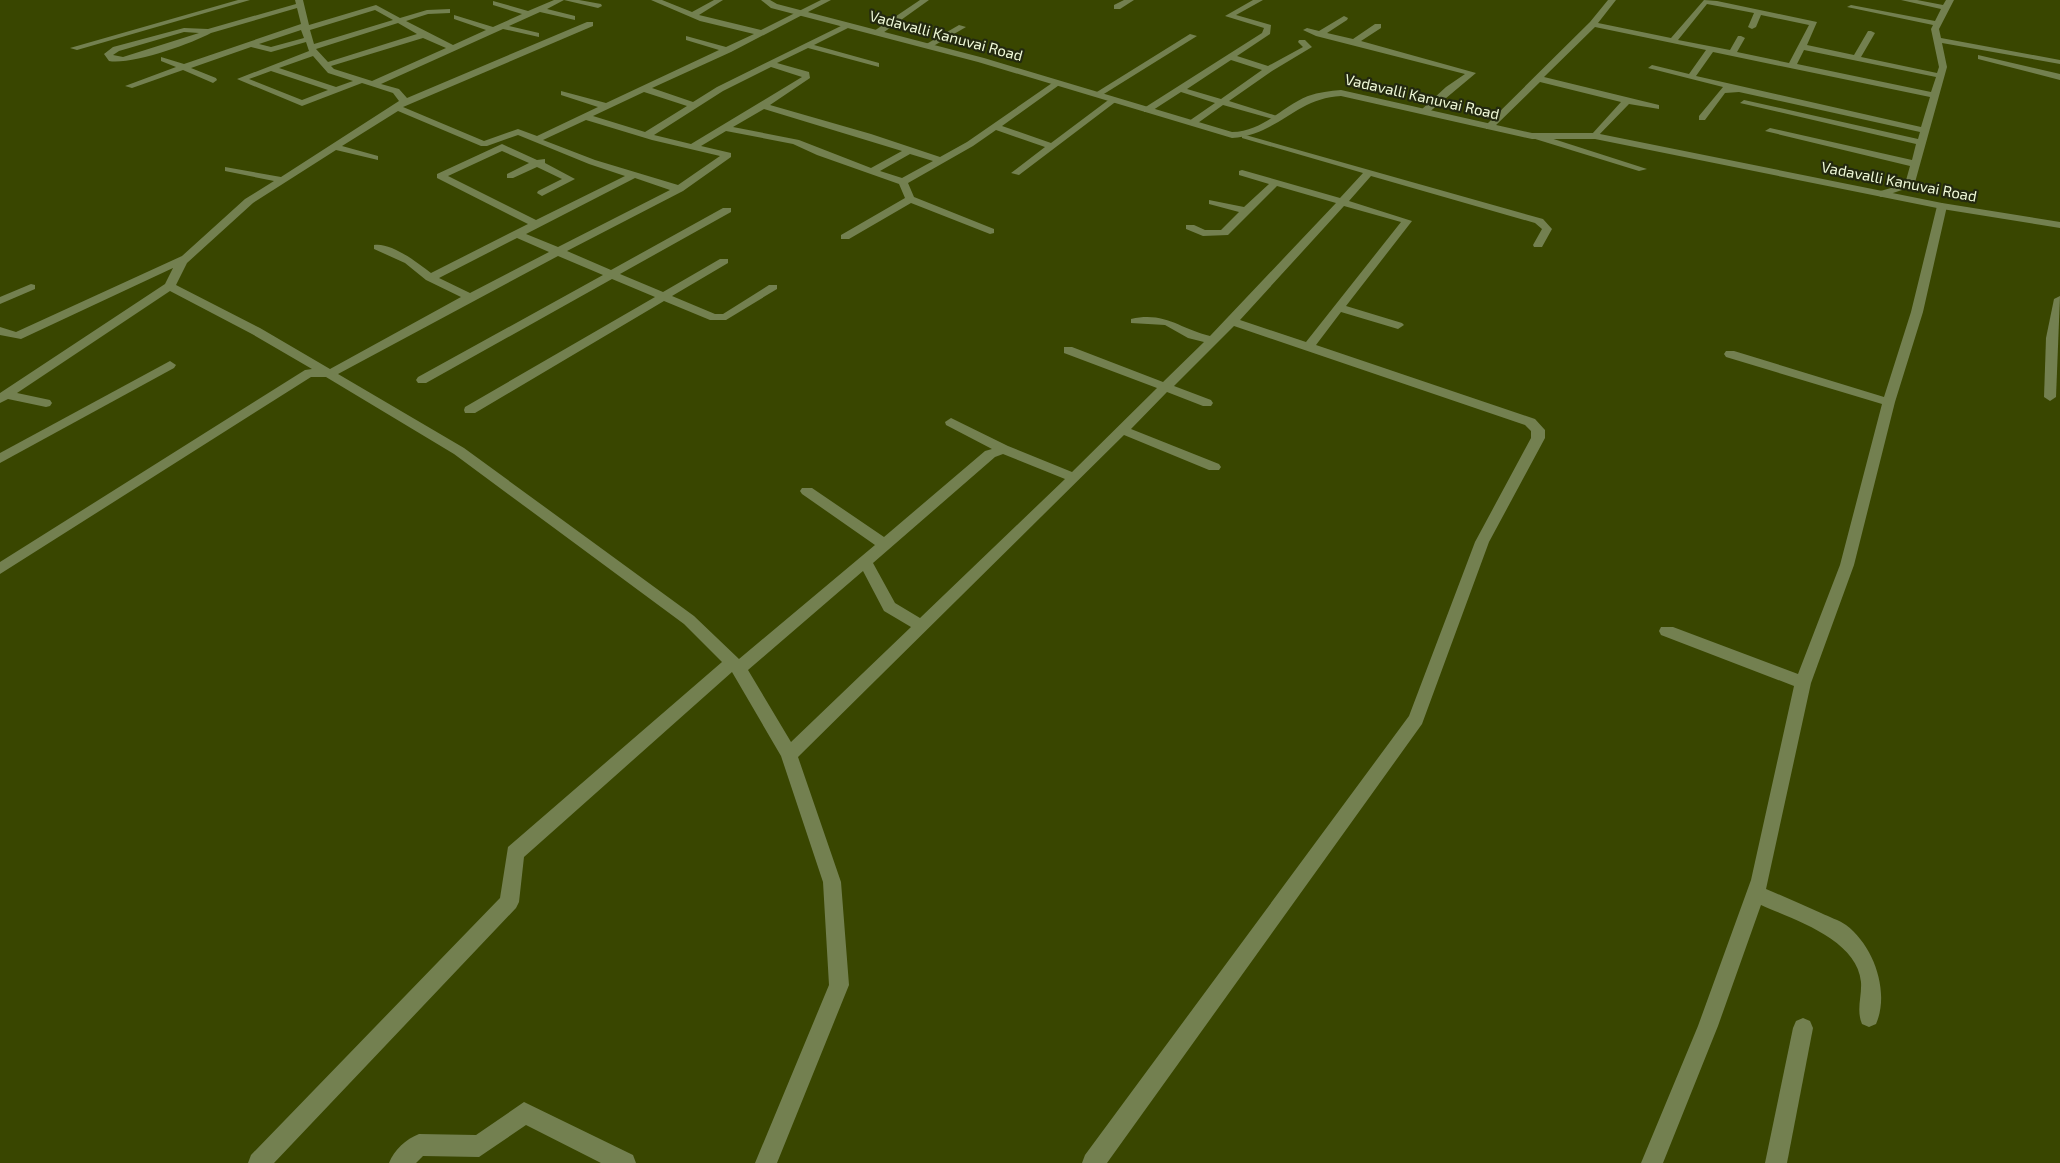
<svg xmlns="http://www.w3.org/2000/svg" width="2060" height="1163" font-family="'Exo 2',sans-serif">
<rect width="100%" height="100%" fill="#394600"/>
<g fill="none" stroke-linecap="round" stroke-linejoin="round">
<!-- minor -->
<g fill="#738050" fill-rule="evenodd">
<path d="M238 0H250L77 50 70 48Z"/>
<path d="M295 0H303L309 25 376 5 400 18 427 10 450 9V13L428 14 406 21 453 45 486 30 454 19V15L493 27 522 14 493 5V1L528 11 554 0H579L601 4 602 6 598 8 564 0 547 9 575 16V20L540 12 509 26 539 33V37L503 29 381 84 399 89 407 98 587 22H593V26L403 107 484 141 518 129 537 136 598 107 561 95V91L606 103 719 50 686 40V36L726 47 754 34 700 21 651 0H662L692 12 714 0H723L699 15 761 30 821 0H831L731 52 652 88 693 102 717 87 847 23H850V27L814 45 879 63V67L808 48 777 63 809 72 810 78 770 105 871 134 940 157 967 142 1055 81 1062 83 1002 126 1051 143 1111 98 1118 100 1019 175 1011 173 1045 147 996 130 973 146 908 183 914 197 994 229V233L990 234 911 203 849 239H841V235L905 198 899 184 817 155 793 144 726 131 701 146 731 153V157L683 191 567 251 611 270 723 208H731V212L620 274 663 292 720 259H728V263L672 296 715 314H723L769 285H777V289L726 320H710L664 301 475 413H465L464 410 465 407 655 297 612 279 426 383H418L416 380 418 377 603 275 558 256 338 374 464 448 694 616 739 659 875 545 802 494 800 491 802 488H812L884 537 985 451 992 449 946 425 945 422 951 418 1008 446 1072 472 1157 388 1064 353V347H1072L1163 382 1204 342 1188 338 1165 325 1131 323V319C1165 311 1180 329 1210 336L1336 203 1277 186 1228 235 1203 236 1186 229V225H1194L1205 230H1221L1239 212 1209 204V200L1244 207 1269 184 1239 175V171L1242 170 1340 198 1363 173 1242 138V134L1543 219 1552 229 1542 247H1534L1533 245 1542 229 1535 223 1371 176 1349 201 1412 221 1346 306 1402 323 1404 325 1398 329 1341 312 1316 345 1535 419 1545 430V438L1489 542 1422 724 1107 1163H1082L1085 1155 1409 716 1475 542 1531 438V431L1525 425 1234 326 1174 386 1211 400 1213 403 1211 406H1203L1167 392 1131 429 1219 464 1221 467 1219 470H1209L1124 435 798 757 841 882 849 985 777 1163H755L829 985 823 882 781 756 732 672 524 857 519 902 516 908 274 1163H248L251 1155 500 898 508 847 722 662 684 624 454 454 326 377H311L0 574V562L305 370 312 369 252 334 170 291 17 393 50 400 52 403 50 406 46 407 8 399 0 403V393L165 284 173 268 21 339 0 335V327L16 332 182 256 245 199 274 181 225 171V167L281 177 399 101 393 93 362 83 302 106 237 79 309 51 306 42 271 52 251 47 191 68 216 78 217 80 213 83 183 70 132 88 125 86 176 67 161 61V57L184 64 301 24 297 8 211 33C191 44 131 65 109 61L104 54 113 47 184 28 208 29 296 4ZM375 10 393 20 314 44 310 30ZM398 23 417 34 328 62 316 49ZM301 30 304 38 271 47 259 44ZM184 32 199 33 123 57 113 55 119 51ZM423 38 446 48 372 81 334 69 331 66ZM313 56 328 73 353 81 336 87 279 68ZM771 67 802 77 691 144 654 135 723 91ZM271 71 328 90 302 100 249 79ZM644 92 687 106 645 132 593 116ZM764 109 902 151 871 168 799 140 733 127ZM398 111 481 146H487L518 135 589 164 625 176 536 220 448 176 502 151 529 163 507 174V178H513L537 167 562 179 538 191 537 193 542 196 575 179 545 163V159L537 160 502 144 437 174V178L528 224 431 273C418 263 391 242 374 245V249L405 263 426 280 461 297 330 369 260 328 176 285 187 263 253 203 336 150 378 160V156L342 146ZM586 120 652 140 720 156 678 185 595 160 543 140ZM910 154 933 161 902 178 880 171ZM635 178 670 190 558 247 526 234ZM1344 206 1401 222 1306 342 1240 320ZM517 238 549 252 470 293 439 278ZM1003 454 1065 479 920 618 895 603 873 563 995 457ZM863 571 884 611 911 627 791 742 748 670Z"/>
<path d="M920 0H929L880 35H874V31Z"/>
<path d="M1124 0H1134L1120 9H1114V5Z"/>
<path d="M1253 0H1263L1236 15 1271 25 1270 34 1237 56 1268 66 1303 47 1298 42 1299 40H1305L1312 47 1272 71 1229 101 1280 117V121L1223 105 1195 125H1189V121L1215 103 1181 92 1150 112H1144V108L1262 33 1264 28 1225 16ZM1231 60 1262 70 1221 99 1187 89Z"/>
<path d="M1608 0H1616L1598 23 1671 38 1704 0 1717 1 1817 22 1807 45 1854 55 1868 31H1871L1875 33 1861 57 1937 73 1939 67 1931 29 1933 25 1847 7 1851 5 1935 21 1941 9 1901 0H1917L1943 5 1946 0H1954L1939 29 1941 38 2060 60V64L1942 43 1947 67 1914 186 1881 197 1876 194 1877 192 1905 184 1910 166 1765 131 1770 128 1912 160 1916 144 1740 103 1744 100 1918 139 1920 132 1739 92 1725 93 1705 120H1699V116L1723 87 1648 68 1652 65 1689 74 1706 50 1595 27 1544 77 1659 105V109L1629 104 1595 139 1592 138V134L1621 102 1540 82 1492 129H1486V125L1590 22ZM1707 4 1754 13 1748 27 1752 29 1756 27 1761 15 1809 25 1789 63 1737 52 1745 38 1741 36H1738L1730 50 1678 40ZM1804 50 1936 77 1931 92 1797 64ZM1713 52 1930 97 1921 127 1696 76Z"/>
<path d="M1344 16 1348 18 1347 20 1327 33 1353 39 1375 24H1381V28L1361 41 1476 73 1427 114H1421V110L1446 87 1465 74 1316 36 1303 30 1307 28 1319 31Z"/>
<path d="M959 25 966 27 930 48 923 46Z"/>
<path d="M1190 34 1197 36 1099 97 1092 95Z"/>
<path d="M1978 55 2060 74V80L1978 59Z"/>
<path d="M1532 134H1538L1647 169 1639 171 1532 138Z"/>
<path d="M1942 203 1947 206 1923 312 1895 402 1854 565 1811 683 1766 889C1785 897 1803 905 1821 913 1829 917 1839 920 1846 925 1874 946 1890 992 1876 1024L1869 1027 1862 1024C1856 1010 1862 997 1861 982 1857 939 1794 920 1761 905L1718 1026 1663 1163H1641L1698 1026 1751 880 1794 686 1661 635 1659 631 1661 627H1673L1798 674 1840 565 1882 404 1726 357 1724 354 1726 351H1734L1884 397 1911 312 1937 206Z"/>
<path d="M31 284 35 285V289L0 304V297Z"/>
<path d="M2060 296 2056 397 2050 401 2044 397 2046 338 2054 299Z"/>
<path d="M170 361 176 365 174 368 0 463V453Z"/>
<path d="M1803 1018 1810 1021 1813 1028 1787 1163H1765L1793 1028 1796 1021Z"/>
<path d="M524 1102 633 1155 636 1163H601L526 1125 479 1157 423 1156 416 1163H389C394 1150 406 1139 419 1134L476 1135Z"/>
</g>
<!-- tertiary -->
<path fill="#738050" fill-rule="evenodd" d="M761 0H770L777 4 984 58 1232 132C1264 131 1281 107 1308 96 1319 92 1330 91 1341 90L1532 133H1595L1942 203 2060 222V228L1942 209 1595 139H1532L1341 96C1296 98 1278 135 1232 138L978 62 771 8Z"/>
</g>
<g text-anchor="middle" stroke-width="4.5" stroke-linejoin="round" paint-order="stroke">
<!-- far-street labels -->
<g font-size="15" fill="#eff9d8" stroke="#23290f">
<text transform="translate(946 36) rotate(15)" y="5">Vadavalli Kanuvai Road</text>
<text transform="translate(1422 97) rotate(13)" y="5">Vadavalli Kanuvai Road</text>
<text transform="translate(1899 182) rotate(11)" y="5">Vadavalli Kanuvai Road</text>
</g>
</g>
</svg>
